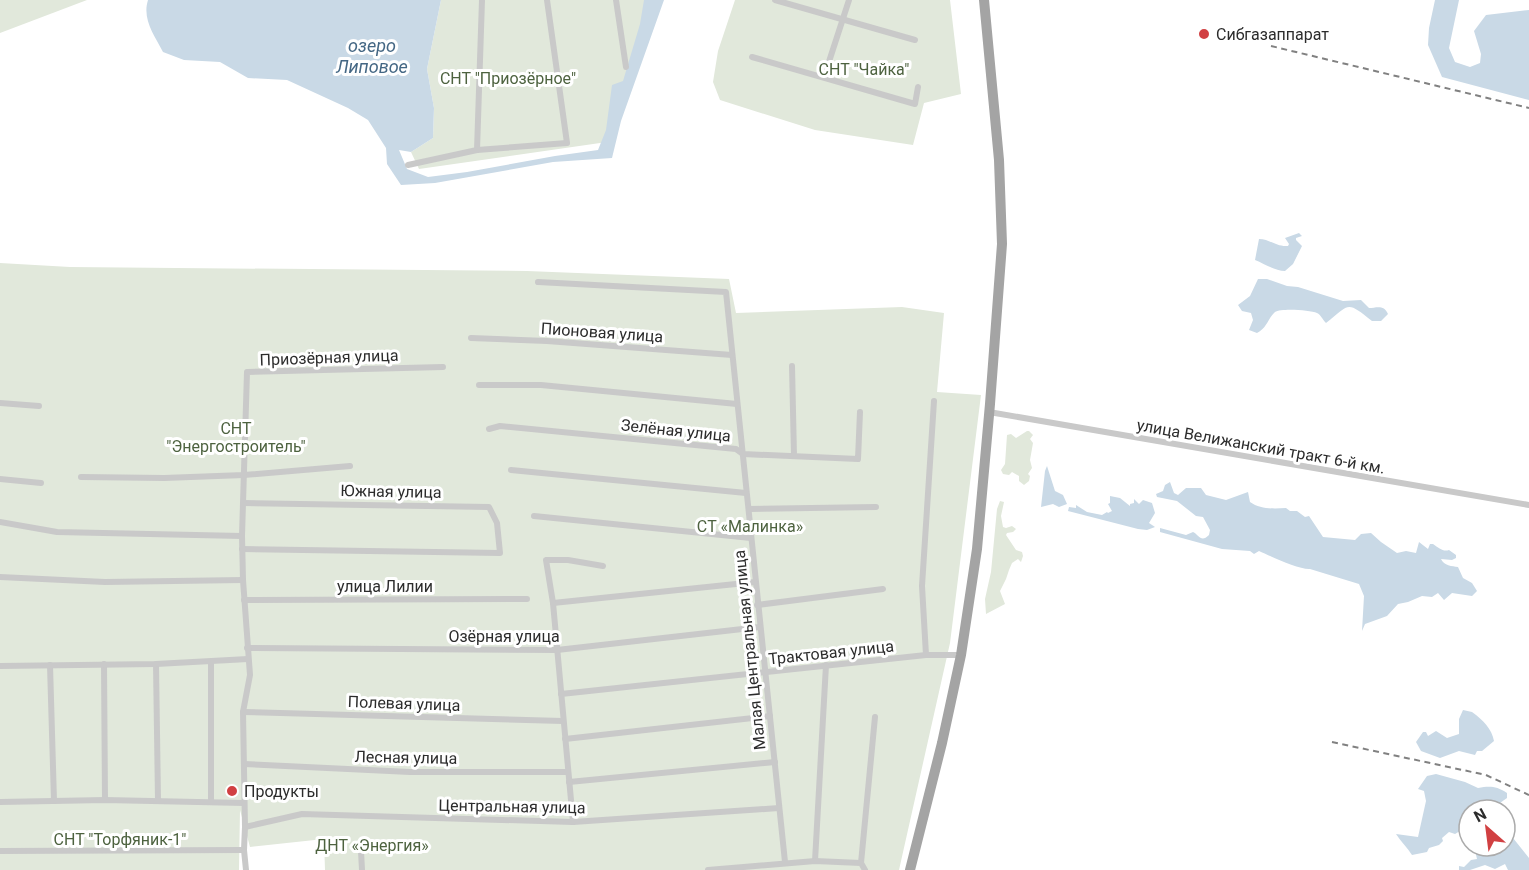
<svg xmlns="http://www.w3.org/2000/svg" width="1529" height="870" font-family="Roboto,sans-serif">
<rect width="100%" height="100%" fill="#fff"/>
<!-- green -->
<g fill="#e1e8db">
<path d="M0 0H87L0 33Z"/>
<path d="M441 0H656L607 142 419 169 411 152 433 138 434 108 427 69Z"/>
<path d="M735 0H950L961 94 924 103 913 145 815 130 720 100 713 82 718 51Z"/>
<path d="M0 263 70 267 527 271 729 279 736 313 902 307 944 313 937 392 981 395 950 643 899 870H325L324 839 250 847 240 810 239 870H0Z"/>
<path d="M1027 431H1029L1033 435 1030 439 1033 443 1030 460 1032 468 1028 474 1030 476 1029 481 1024 485 1019 481V476L1012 472 1009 475 1003 474 1001 470 1005 464 1007 435 1011 434 1016 438Z"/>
<path d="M1000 501 1004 502 1001 516 1003 527 1006 528 1012 526 1016 529 1013 532 1007 533 1006 535 1016 550 1022 552 1023 556 1021 562 1018 559 1012 563 1009 570 1006 579 1000 591 1005 604 986 614 985 599 991 572 997 509Z"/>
</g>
<!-- water -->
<g fill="#c9d9e6">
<path d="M148 0H441L427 69 434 108 433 138 411 152 399 150 407 169 428 177 467 172 555 156 598 150 606 130 612 85 623 81 640 24 644 0H664L621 121 612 158 553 162 435 183 401 185 387 164 386 148 368 120 348 108 287 80 248 78 220 62 184 60 163 52C154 35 142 19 148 0Z"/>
<path d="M1435 0H1459L1449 48 1455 62 1470 67 1480 63 1481 54 1474 31 1486 15 1529 10V100L1442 77 1428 45 1429 28Z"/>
<path d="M1299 233 1302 236 1296 238V240L1302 246 1293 264 1285 271C1275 271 1265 264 1255 260L1259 239C1270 239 1276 247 1288 246L1289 244 1285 238Z"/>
<path d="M1258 279H1267L1287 286 1298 287 1343 301 1361 300 1369 308C1376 308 1384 304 1388 314L1381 321H1372C1346 300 1350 304 1326 323 1322 319 1321 315 1317 313 1310 310 1281 308 1275 312 1268 318 1267 328 1257 333L1249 330 1253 320 1251 313 1242 311 1238 305 1250 296Z"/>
<path d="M1047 466 1055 491 1063 495 1067 504 1059 507 1053 504 1041 507 1045 471Z"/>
<path d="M1170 482 1174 493 1178 495 1186 488H1201L1206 495 1226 500 1248 492 1250 502C1260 509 1272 509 1286 508L1290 511H1297L1305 517 1309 516 1323 537 1355 540 1361 534 1371 533 1381 542 1397 553 1406 551 1416 553 1419 542 1428 549 1430 544H1433C1439 548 1443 552 1449 550L1456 555V558L1452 560 1441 559C1444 566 1452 566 1458 567L1463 578 1472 583 1477 591 1472 596 1452 593 1444 600 1438 593 1432 597 1422 596 1408 602 1398 604 1387 616 1365 624 1362 631 1364 596 1359 584 1310 569C1300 570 1270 556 1259 551L1254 554 1250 551 1222 549 1160 532V528L1186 535 1193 532C1199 535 1201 543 1209 535L1210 530 1203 517 1196 516 1177 501 1157 497 1156 494 1163 491 1165 485Z"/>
<path d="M1110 496 1120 498 1130 506V504L1134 503V499L1139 504 1143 500 1152 503 1155 513 1149 523 1155 527 1147 530 1138 529 1068 511 1069 507 1076 508V505L1087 512 1102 515 1107 512 1108 513 1112 511 1108 504 1110 503Z"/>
<path d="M1463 710 1472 712C1483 720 1492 729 1494 741L1482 751H1477L1475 755 1459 751 1440 758 1421 751 1416 742 1423 732H1426L1428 736 1436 731 1447 738 1459 734V719Z"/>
<path d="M1436 774 1465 782 1478 788C1490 786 1496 786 1507 793V798L1490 810H1469V841L1460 831 1455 834 1449 832 1442 838 1443 841 1439 845 1429 848 1427 852 1412 855C1407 847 1401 842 1396 834L1418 837 1426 801 1424 791 1418 789 1427 776Z"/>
<path d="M1505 828 1529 858V870H1508L1505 864 1495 869 1485 865 1470 870H1459V866L1464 867 1471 860 1477 859 1474 846H1505Z"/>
</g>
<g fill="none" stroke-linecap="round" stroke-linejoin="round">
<!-- street -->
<g stroke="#c9c9c9" stroke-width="6">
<path d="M616 0 626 67"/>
<path d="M775 0 915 40"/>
<path d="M752 57 915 104 918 87"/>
<path d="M824 77 849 0"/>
<path d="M477 150 482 0"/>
<path d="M408 165 477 150 567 143 547 0"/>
<path d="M538 282 726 292 785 862"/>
<path d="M471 338 547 341 732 355"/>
<path d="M792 366 794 456"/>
<path d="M479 385H541L737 404"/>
<path d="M0 403 39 406"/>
<path d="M989 412 1529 505"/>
<path d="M489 429 500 426 736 449 743 454 858 459 860 412"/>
<path d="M511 470 746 493"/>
<path d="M81 477 164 478 244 475 350 466"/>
<path d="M0 479 41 483"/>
<path d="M749 509 876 507"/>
<path d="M534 516 751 538"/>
<path d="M0 522 57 532 242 536"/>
<path d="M242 549 500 553 497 523 489 507 244 503"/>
<path d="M0 577 105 582 243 580"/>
<path d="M244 600 527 599"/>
<path d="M553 603 755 582"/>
<path d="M757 605 883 589"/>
<path d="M247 648 557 650 760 627"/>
<path d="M926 655 922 586 934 401"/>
<path d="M211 662V802"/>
<path d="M104 664 105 800"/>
<path d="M156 664 158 800"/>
<path d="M50 665 54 801"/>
<path d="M0 666 156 664 248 659"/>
<path d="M561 694 926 655H961"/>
<path d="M243 712 563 721"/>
<path d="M565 739 770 716"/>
<path d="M244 764 410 772H568"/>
<path d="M569 782 775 762"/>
<path d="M0 802 105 800 244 803"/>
<path d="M573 822 553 603 546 560H568L603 566"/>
<path d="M245 827 302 814 573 822 779 808"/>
<path d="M0 851 244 850"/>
<path d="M361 851 362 870"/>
<path d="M815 861 826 665"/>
<path d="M861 863 875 717"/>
<path d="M246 870 244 850 245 827 243 712 250 675 243 580 242 536 247 372 443 367"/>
<path d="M708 870 815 861 861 863 865 870"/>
</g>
<!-- primary -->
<path stroke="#a4a4a4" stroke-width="10" d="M910 870 942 743 961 655 977 549 990 404 1002 244 999 160 984 0"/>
<!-- rail -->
<g stroke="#818181" stroke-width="2" stroke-dasharray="6 4.5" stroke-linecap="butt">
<path d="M1271 46 1529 108"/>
<path d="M1332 742 1486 775 1529 795"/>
</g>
</g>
<!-- markers -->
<g fill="#d14042" stroke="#fff" stroke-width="2">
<circle cx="1204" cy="34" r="6"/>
<circle cx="232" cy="791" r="6"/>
</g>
<g text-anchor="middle" stroke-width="6" stroke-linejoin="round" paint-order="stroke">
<!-- poi labels -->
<g font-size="16" fill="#2c2c2c" stroke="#fff" text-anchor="start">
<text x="1216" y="40">Сибгазаппарат</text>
<text x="244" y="797">Продукты</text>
</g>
<!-- park labels -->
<g font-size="16" fill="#4d623f" stroke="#fff">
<text x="864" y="75">СНТ "Чайка"</text>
<text x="508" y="84">СНТ "Приозёрное"</text>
<text x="236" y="434">СНТ<tspan x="236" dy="18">"Энергостроитель"</tspan></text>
<text x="750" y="532">CТ «Малинка»</text>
<text x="120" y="845">СНТ "Торфяник-1"</text>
<text x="372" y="851">ДНТ «Энергия»</text>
</g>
<!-- street labels -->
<g font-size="16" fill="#2c2c2c" stroke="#fff">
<text transform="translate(602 332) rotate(4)" y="6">Пионовая улица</text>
<text transform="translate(329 357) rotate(-2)" y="6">Приозёрная улица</text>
<text transform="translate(676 430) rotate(6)" y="6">Зелёная улица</text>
<text transform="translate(1261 446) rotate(10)" y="6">улица Велижанский тракт 6-й км.</text>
<text transform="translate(391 491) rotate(1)" y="6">Южная улица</text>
<text x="385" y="592">улица Лилии</text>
<text x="504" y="642">Озёрная улица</text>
<text transform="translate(749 650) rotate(-96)" y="6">Малая Центральная улица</text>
<text transform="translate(831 652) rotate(-6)" y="6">Трактовая улица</text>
<text transform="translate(404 703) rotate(2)" y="6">Полевая улица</text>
<text transform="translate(406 757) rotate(1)" y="6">Лесная улица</text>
<text transform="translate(512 806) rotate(1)" y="6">Центральная улица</text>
</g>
<!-- water labels -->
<g font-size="18" font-style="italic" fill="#446784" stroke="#fff">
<text x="372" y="52">озеро<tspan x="372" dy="21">Липовое</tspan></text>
</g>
</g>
<!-- north arrow -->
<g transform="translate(1487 828) rotate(332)"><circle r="28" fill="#ffffff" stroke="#ababab" stroke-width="1.5"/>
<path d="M0-4.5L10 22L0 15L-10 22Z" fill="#d14042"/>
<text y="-9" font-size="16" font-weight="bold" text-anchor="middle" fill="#2c2c2c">N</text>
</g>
</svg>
